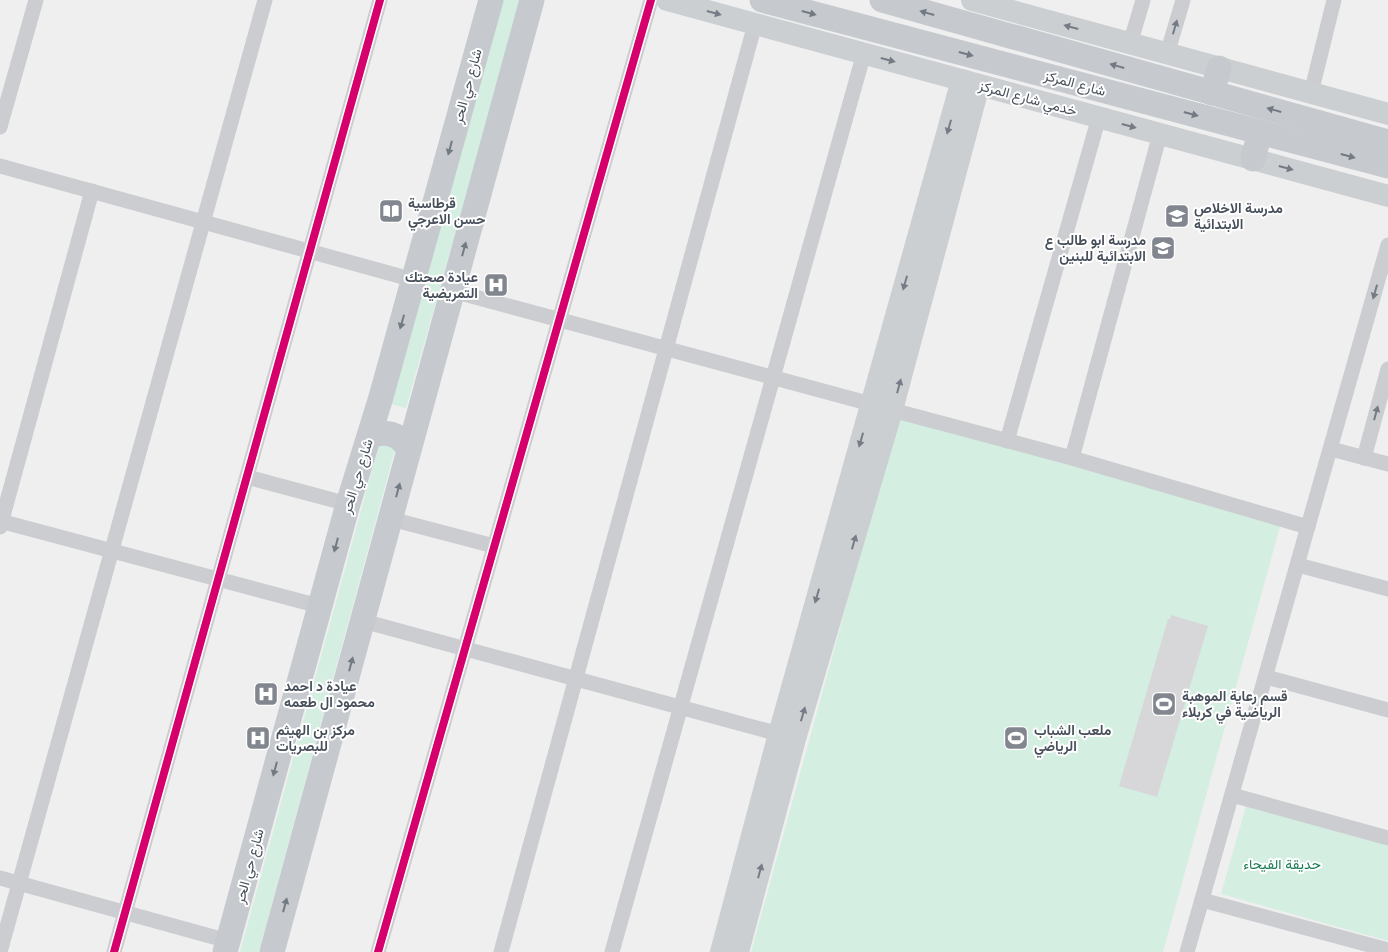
<svg xmlns="http://www.w3.org/2000/svg" width="1388" height="952" font-family="Inter,Vazirmatn,sans-serif">
<rect width="100%" height="100%" fill="#f0efef"/>
<!-- green -->
<g fill="#d4eee1">
<path d="M501 0H521L406 408 391 404Z"/>
<path d="M898 417 1281 523 1163 952H751Z"/>
<path d="M380 441 396 446 259 952H240Z"/>
<path d="M1246 806 1388 846V941L1221 894Z"/>
</g>
<!-- building -->
<path fill="#d7d7d9" d="M1171 615 1208 626 1157 797 1119 786 1168 619H1170Z"/>
<g fill="none" stroke-linecap="round" stroke-linejoin="round">
<!-- street -->
<g stroke="#cbcdd0" stroke-width="15">
<path d="M1130 44 1143 0"/>
<path d="M1167 54 1183 0"/>
<path d="M1311 93 1334 0"/>
<path d="M0 127 36 0"/>
<path d="M0 166 414 280"/>
<path d="M453 291 871 404"/>
<path d="M892 410 1072 458 1308 527"/>
<path d="M1007 441 1099 117"/>
<path d="M1331 449 1388 464"/>
<path d="M1072 458 1160 134"/>
<path d="M1364 458 1388 369"/>
<path d="M247 477 348 504"/>
<path d="M391 519 494 546"/>
<path d="M0 521 319 606"/>
<path d="M0 527 92 191"/>
<path d="M1298 565 1388 589"/>
<path d="M363 621 779 734"/>
<path d="M1266 677 1388 710"/>
<path d="M1232 795 1388 838"/>
<path d="M0 878 228 941"/>
<path d="M1202 900 1388 950"/>
<path d="M0 952 265 0"/>
<path d="M114 952 380 0"/>
<path d="M378 952 651 0"/>
<path d="M501 952 755 24"/>
<path d="M612 952 864 53"/>
<path d="M1187 952 1388 245"/>
</g>
<!-- secondary -->
<g stroke="#cccfd2" stroke-width="22">
<path d="M667 0 1388 196"/>
<path d="M972 0 1388 114"/>
<path d="M721 952 779 734 962 80"/>
<path d="M738 952 795 739 892 410 979 85"/>
</g>
<!-- primary -->
<g stroke="#c6cace" stroke-width="25">
<path d="M762 0 1388 166"/>
<path d="M882 0 1388 142"/>
<path d="M1212 93 1219 68"/>
<path d="M1253 159 1260 132"/>
<path d="M369 437C385 429 401 434 409 450"/>
<path d="M225 952 348 504 381 397 491 0"/>
<path d="M272 952 532 0"/>
</g>
<defs>
<g id="cycleway">
<path d="M114 952 380 0"/>
<path d="M378 952 651 0"/>
</g>
</defs>
<!-- cycleway casing -->
<use href="#cycleway" stroke="#fff" stroke-width="11"/>
<!-- cycleway -->
<use href="#cycleway" stroke="#d6006c" stroke-width="8"/>
</g>
<!-- one-way arrows -->
<defs><path id="oneway-solid" d="M-6-.8H1V-3.2L6.5 0L1 3.2V.8H-6Z" transform="scale(1.25)"/></defs>
<g fill="#767c85">
<use href="#oneway-solid" transform="translate(714 13) rotate(15)"/>
<use href="#oneway-solid" transform="translate(1071 27) rotate(-165)"/>
<use href="#oneway-solid" transform="translate(888 60) rotate(15)"/>
<use href="#oneway-solid" transform="translate(1129 126) rotate(15)"/>
<use href="#oneway-solid" transform="translate(949 127) rotate(106)"/>
<use href="#oneway-solid" transform="translate(1286 168) rotate(15)"/>
<use href="#oneway-solid" transform="translate(905 283) rotate(106)"/>
<use href="#oneway-solid" transform="translate(899 386) rotate(-75)"/>
<use href="#oneway-solid" transform="translate(861 440) rotate(106)"/>
<use href="#oneway-solid" transform="translate(854 542) rotate(-74)"/>
<use href="#oneway-solid" transform="translate(817 596) rotate(106)"/>
<use href="#oneway-solid" transform="translate(803 714) rotate(-74)"/>
<use href="#oneway-solid" transform="translate(760 871) rotate(-75)"/>
</g>
<g fill="#737a83">
<use href="#oneway-solid" transform="translate(809 13) rotate(15)"/>
<use href="#oneway-solid" transform="translate(927 13) rotate(-164)"/>
<use href="#oneway-solid" transform="translate(966 54) rotate(15)"/>
<use href="#oneway-solid" transform="translate(1117 66) rotate(-164)"/>
<use href="#oneway-solid" transform="translate(1274 110) rotate(-164)"/>
<use href="#oneway-solid" transform="translate(1191 114) rotate(15)"/>
<use href="#oneway-solid" transform="translate(450 148) rotate(105)"/>
<use href="#oneway-solid" transform="translate(1348 156) rotate(15)"/>
<use href="#oneway-solid" transform="translate(464 249) rotate(-75)"/>
<use href="#oneway-solid" transform="translate(402 322) rotate(106)"/>
<use href="#oneway-solid" transform="translate(398 490) rotate(-75)"/>
<use href="#oneway-solid" transform="translate(336 545) rotate(105)"/>
<use href="#oneway-solid" transform="translate(351 664) rotate(-75)"/>
<use href="#oneway-solid" transform="translate(275 769) rotate(105)"/>
<use href="#oneway-solid" transform="translate(285 905) rotate(-75)"/>
</g>
<g fill="#757b84">
<use href="#oneway-solid" transform="translate(1175 27) rotate(-74)"/>
<use href="#oneway-solid" transform="translate(1375 292) rotate(106)"/>
<use href="#oneway-solid" transform="translate(1376 413) rotate(-75)"/>
</g>
<!-- icons -->
<defs>
<symbol id="library-square" viewBox="-11 -11 22 22"><rect x="-9" y="-9" width="18" height="18" rx="4" fill="#82878f" stroke="#fff"/><path d="M-6-4Q-3-5.5-.7-3.5V5Q-3 3-6 4ZM6-4Q3-5.5 .7-3.5V5Q3 3 6 4Z" fill="#fff"/></symbol>
<symbol id="school-square" viewBox="-11 -11 22 22"><rect x="-9" y="-9" width="18" height="18" rx="4" fill="#82878f" stroke="#fff"/><path d="M0-5L7-2L0 1L-7-2ZM-4 1L0 2.5L4 1V4Q0 6-4 4Z" fill="#fff"/></symbol>
<symbol id="hospital-square" viewBox="-11 -11 22 22"><rect x="-9" y="-9" width="18" height="18" rx="4" fill="#82878f" stroke="#fff"/><path d="M-5-5h3v3.5h4V-5h3V5h-3V1.5h-4V5h-3Z" fill="#fff"/></symbol>
<symbol id="stadium-square" viewBox="-11 -11 22 22"><rect x="-9" y="-9" width="18" height="18" rx="4" fill="#82878f" stroke="#fff"/><path d="M0-5a6.5 5 0 1 0 0 10a6.5 5 0 1 0 0-10ZM-3.5-1.8h7v3.6h-7Z" fill="#fff"/></symbol>
</defs>
<g fill-rule="evenodd">
<use href="#library-square" x="377" y="197" width="28" height="28"/>
<use href="#school-square" x="1163" y="202" width="28" height="28"/>
<use href="#school-square" x="1149" y="234" width="28" height="28"/>
<use href="#hospital-square" x="482" y="271" width="28" height="28"/>
<use href="#hospital-square" x="252" y="680" width="28" height="28"/>
<use href="#stadium-square" x="1150" y="690" width="28" height="28"/>
<use href="#hospital-square" x="244" y="724" width="28" height="28"/>
<use href="#stadium-square" x="1002" y="724" width="28" height="28"/>
</g>
<g text-anchor="middle" stroke-width="4" stroke-linejoin="round" paint-order="stroke">
<!-- street labels -->
<g font-size="14" fill="#474f5b" stroke="#fff">
<text transform="translate(1075 83) rotate(15)" y="5">شارع المركز</text>
<text transform="translate(467 86) rotate(-75)" y="5">شارع حي الحر</text>
<text transform="translate(1028 98) rotate(15)" y="5">خدمي شارع المركز</text>
<text transform="translate(357 476) rotate(-73)" y="5">شارع حي الحر</text>
<text transform="translate(249 866) rotate(-75)" y="5">شارع حي الحر</text>
</g>
<!-- poi labels -->
<g font-size="14" font-weight="bold" fill="#474f5b" stroke="#fff" text-anchor="start">
<text x="408" y="208">قرطاسية<tspan x="408" dy="16">حسن الاعرجي</tspan></text>
<text x="1194" y="213">مدرسة الاخلاص<tspan x="1194" dy="16">الابتدائية</tspan></text>
<text x="1146" y="245" text-anchor="end">مدرسة ابو طالب ع<tspan x="1146" dy="16">الابتدائية للبنين</tspan></text>
<text x="478" y="282" text-anchor="end">عيادة صحتك<tspan x="478" dy="16">التمريضية</tspan></text>
<text x="284" y="691">عيادة د احمد<tspan x="284" dy="16">محمود ال طعمه</tspan></text>
<text x="1182" y="701">قسم رعاية الموهبة<tspan x="1182" dy="16">الرياضية في كربلاء</tspan></text>
<text x="276" y="735">مركز بن الهيثم<tspan x="276" dy="16">للبصريات</tspan></text>
<text x="1034" y="735">ملعب الشباب<tspan x="1034" dy="16">الرياضي</tspan></text>
</g>
<!-- park labels -->
<g font-size="14" fill="#197b55" stroke="#fff">
<text x="1282" y="869">حديقة الفيحاء</text>
</g>
</g>
</svg>
